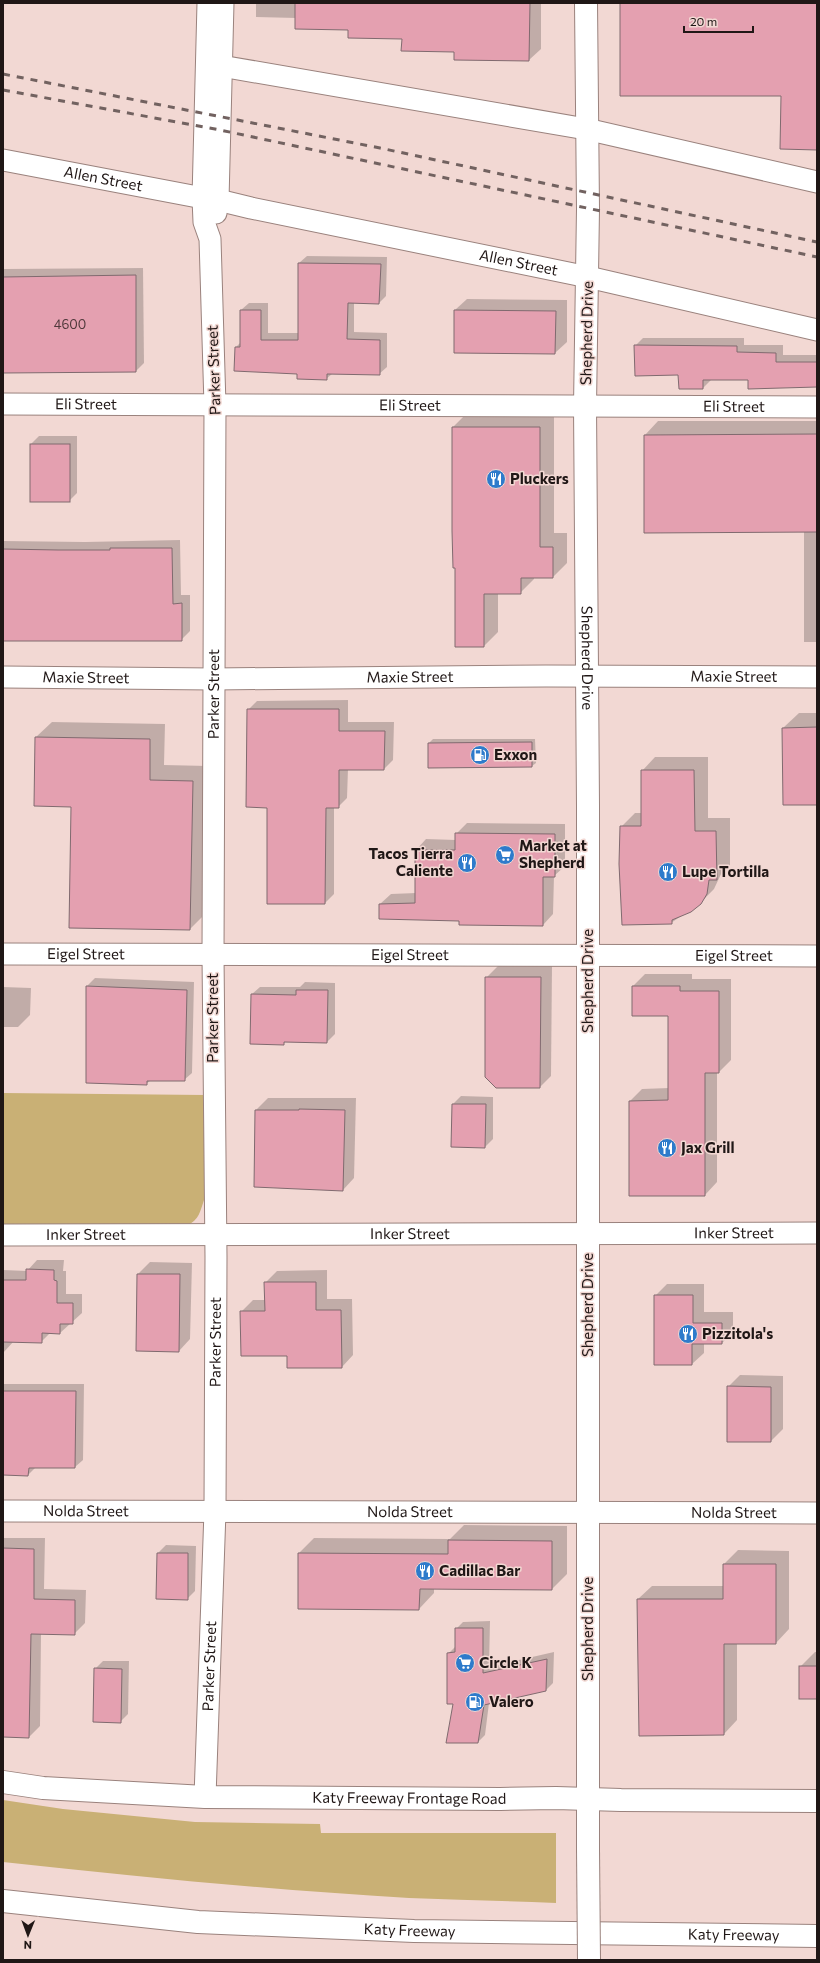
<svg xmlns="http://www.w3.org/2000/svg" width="820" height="1963" font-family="Commissioner,sans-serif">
<rect width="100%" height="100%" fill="#f2d8d3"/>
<!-- green -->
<g fill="#c9b075">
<path d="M3 1093 205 1095 204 1200C199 1215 199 1220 184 1227H3Z"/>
<path d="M3 1800 63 1809 195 1822 320 1824 321 1833H556V1903C507 1901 458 1900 409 1898 273 1890 138 1877 3 1862Z"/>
</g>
<!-- shadow -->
<g fill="#0003">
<path d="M256 3H541V49L529 60 455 51 403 38 296 18 256 17Z"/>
<path d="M307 256 387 257 386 296 379 303 354 302V332L387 333V367L379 374H332L326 379 298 373 235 370 236 347 241 342V310L249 303H268V333H299V263Z"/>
<path d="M143 268 144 363 136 371 3 372V269Z"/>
<path d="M467 299 567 300V342L555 353 455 310Z"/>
<path d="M643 338H744V345H783V355H817V386L749 379 711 380 703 388 635 346Z"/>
<path d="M467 413H554V533H567V563L553 577H534V579L520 593H498V632L484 646 456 567 453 427Z"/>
<path d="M658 421H817V642H804V531L645 532V435Z"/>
<path d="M39 436H77V493L69 501 31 444Z"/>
<path d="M180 540 181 595H190V631L181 640 3 641V541L85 542Z"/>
<path d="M348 700V722H394L393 760 384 769H348L347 798 338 807H334V894L325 903 268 807 248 710 257 701Z"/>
<path d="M799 713H817V804L783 728Z"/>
<path d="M52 722 165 724 164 765 208 766 205 914 190 929 72 806 36 737Z"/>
<path d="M433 739H535L536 763 532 766 429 743Z"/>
<path d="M655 757H708V818H730V865L721 874 714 889 700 903 671 923 621 827 635 813H642V771Z"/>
<path d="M467 823 565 824V866L554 876 553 914 543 925 460 920 380 904 391 894 416 893V850L426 839 456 840V834Z"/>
<path d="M498 966H552L551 1076 540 1087 486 978Z"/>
<path d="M645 974H692V979H731V1060L719 1072H717V1182L705 1195 630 1101 642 1089 669 1088V1015L633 986Z"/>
<path d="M95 978 194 982 192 1073 184 1080H151L146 1084 87 986Z"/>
<path d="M305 982 335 983V1034L327 1042 286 1041 283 1044 252 994 260 987H300Z"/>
<path d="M3 987 31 988 30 1015 18 1027H3Z"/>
<path d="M461 1096 493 1097V1139L485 1147 453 1104Z"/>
<path d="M268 1098H356L354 1178 343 1190 256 1110Z"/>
<path d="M37 1260H64L63 1271H66V1294H82V1313L60 1333 51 1332 41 1342 14 1341 3 1353V1270L27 1271Z"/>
<path d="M150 1262 192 1263 190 1339 179 1351 137 1350 138 1274Z"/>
<path d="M327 1270V1299H352L353 1355 342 1367 288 1354 241 1312 253 1300H265V1283L277 1271Z"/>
<path d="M667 1284H704V1312H733V1332L722 1343H704V1353L692 1364H655V1296Z"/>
<path d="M740 1375 783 1376V1429L771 1441 728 1387Z"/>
<path d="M3 1384H84L83 1460 75 1467H36L28 1475 3 1474Z"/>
<path d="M464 1525 567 1526V1574L552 1589 434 1588V1593L419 1609 299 1553 314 1538 450 1539Z"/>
<path d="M3 1538H45L44 1589 86 1590 85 1623 74 1634H41L40 1726 29 1737 3 1736Z"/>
<path d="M166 1545 196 1546 195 1591 187 1599 158 1553Z"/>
<path d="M738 1550 789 1551V1629L776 1643H737V1720L724 1734 638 1599 652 1586H724V1564Z"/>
<path d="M490 1621 489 1667 554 1652 553 1683 546 1690 489 1703 485 1735 478 1742 454 1703 448 1654 456 1646V1629L463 1622Z"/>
<path d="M815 1652H817V1698L800 1667Z"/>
<path d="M103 1661H129L128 1714 120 1722 95 1669Z"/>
</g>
<!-- building -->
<g fill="#e4a0b0" stroke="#806a6f">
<path d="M295 3H530L529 61 454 60V52L401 51 402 39 348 38V30L295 29Z"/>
<path d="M620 3H817V150L780 149 781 96H620Z"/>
<path d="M298 263 381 264 379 304 348 303 347 339 380 340V375L327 374V380L297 379V374L234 371 235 347H240V310H261V340H298Z"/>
<path d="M136 275V372L3 373V277Z"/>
<path d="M454 310 556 311 555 354 454 353Z"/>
<path d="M634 345 737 346V352L776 353V362H817V387L748 389V380H703V389H679L678 375 635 376Z"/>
<path d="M452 427H540V547H553V578H521V594H484V647H455V568H453L452 531Z"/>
<path d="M817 434V532L644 533V435Z"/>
<rect x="30" y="444" width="40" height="58"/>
<path d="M110 548H172L173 604 182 603V641H3V549L58 550H110Z"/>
<path d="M247 709H339V731H385L384 770H339V808H326L325 904H267V808L246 807Z"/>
<path d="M817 727V805H783L782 728Z"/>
<path d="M35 737 150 739V780L193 781 190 930 69 928 71 807 34 806Z"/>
<path d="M532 742V767L428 768V743Z"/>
<path d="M641 770H694L695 831H716L717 880H709L707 894 701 904 691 912 672 920V924L622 925 619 864 620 826H641Z"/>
<path d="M455 833 555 834V877H543V926L459 925V921L379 919V904L415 903V850H455Z"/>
<path d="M485 977H541L540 1088H496L485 1077Z"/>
<path d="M86 986 187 990 185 1081H147V1085L86 1083Z"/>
<path d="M632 986H680V991H719V1073H705V1196H629V1101L668 1100V1016H632Z"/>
<path d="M296 990H328L327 1043 284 1042V1045L250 1044 251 994 296 995Z"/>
<path d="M452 1104H486L485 1148 451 1147Z"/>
<path d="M299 1109 345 1110 343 1191 254 1187 255 1110H299Z"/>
<path d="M26 1269 54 1270V1280L57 1281V1303H73V1324H60V1334L42 1333V1343L3 1342V1280H26Z"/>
<path d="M137 1274H180L179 1352 136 1351Z"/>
<path d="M264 1282H316V1310H341L342 1368H287V1356H241L240 1311H265Z"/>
<path d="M654 1295H693V1323H722V1344H692V1365H654Z"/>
<path d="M727 1386 771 1387V1442H727Z"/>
<path d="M3 1391H76L75 1468H29L28 1476 3 1475Z"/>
<path d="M448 1540 552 1541V1590L420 1589 419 1610 298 1609V1553L448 1554Z"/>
<path d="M3 1548 34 1549V1599L75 1600V1635L31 1634 29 1738 3 1737Z"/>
<path d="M157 1553H188V1600L156 1599Z"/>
<path d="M723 1564H776V1644H724V1735L639 1736 637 1599H723Z"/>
<path d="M455 1628H483V1673L547 1659 546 1691 484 1705 478 1743H446L453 1704H447V1653L455 1652Z"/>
<rect x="799" y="1666" width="18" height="33"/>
<path d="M94 1668 122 1669 121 1723 93 1722Z"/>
</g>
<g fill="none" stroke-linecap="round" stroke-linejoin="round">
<defs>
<g id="minor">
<path d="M221 66 586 129 817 182"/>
<path id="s1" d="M3 160 203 198"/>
<path id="s2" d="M218 200 251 208 588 277 817 330"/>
<path d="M216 213 218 200 223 3"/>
<path id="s3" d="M3 404 817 407"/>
<path id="s4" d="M3 677 213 679 546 676 817 677"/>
<path id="s5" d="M3 954 817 956"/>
<path id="s6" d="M3 1235 817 1233"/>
<path id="s7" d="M3 1511 817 1513"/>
<path id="s8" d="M205 1797 215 1511 216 1257 213 955 215 405 210 239 204 222 203 198 208 3"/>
</g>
<g id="secondary">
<path id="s9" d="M3 1782 43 1788 205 1797 500 1799 556 1798 621 1800 817 1801"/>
</g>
<g id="primary">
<path id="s10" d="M586 3 588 209 585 406 588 805V1849"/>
</g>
<g id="motorway">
<path id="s11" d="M3 1901 198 1922 414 1931 817 1936"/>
</g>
</defs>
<!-- minor casing -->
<use href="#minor" stroke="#9a827d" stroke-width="23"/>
<!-- secondary casing -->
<use href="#secondary" stroke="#9a827d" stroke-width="24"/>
<!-- primary casing -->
<use href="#primary" stroke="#9a827d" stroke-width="24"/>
<!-- motorway casing -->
<use href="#motorway" stroke="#9a827d" stroke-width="24"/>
<!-- minor -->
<use href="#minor" stroke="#fff" stroke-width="21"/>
<!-- secondary -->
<use href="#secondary" stroke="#fff" stroke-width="22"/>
<!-- primary -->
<use href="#primary" stroke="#fff" stroke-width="22"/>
<!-- motorway -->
<use href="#motorway" stroke="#fff" stroke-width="22"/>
<!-- rail -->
<g stroke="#726260" stroke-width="3" stroke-dasharray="7 7" stroke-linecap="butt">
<path d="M3 74 380 148 817 242"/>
<path d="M3 90 220 130 817 257"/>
</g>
<defs>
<path id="primary-bridge" d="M588 1849 589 1960"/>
</defs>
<!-- primary-bridge casing -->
<use href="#primary-bridge" stroke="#9a827d" stroke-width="24" stroke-linecap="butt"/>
<!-- primary-bridge -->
<use href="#primary-bridge" stroke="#fff" stroke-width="22"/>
</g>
<!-- icons -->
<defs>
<symbol id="restaurant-disc" viewBox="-11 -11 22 22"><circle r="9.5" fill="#2e7bcb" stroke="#f2d8d3"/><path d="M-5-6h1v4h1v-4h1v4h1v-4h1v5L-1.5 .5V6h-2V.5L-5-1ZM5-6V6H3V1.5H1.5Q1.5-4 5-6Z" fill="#fff"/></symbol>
<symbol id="fuel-disc" viewBox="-11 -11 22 22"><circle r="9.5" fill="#2e7bcb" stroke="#f2d8d3"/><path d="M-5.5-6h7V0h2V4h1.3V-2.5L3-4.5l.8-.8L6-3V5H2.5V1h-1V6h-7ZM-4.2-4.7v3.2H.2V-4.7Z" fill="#fff"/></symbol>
<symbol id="supermarket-disc" viewBox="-11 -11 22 22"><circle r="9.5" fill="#2e7bcb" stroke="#f2d8d3"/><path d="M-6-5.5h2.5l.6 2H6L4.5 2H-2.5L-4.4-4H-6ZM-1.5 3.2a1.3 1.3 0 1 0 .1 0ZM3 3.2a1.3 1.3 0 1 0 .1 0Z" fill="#fff"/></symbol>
</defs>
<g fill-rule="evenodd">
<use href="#restaurant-disc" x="485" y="468" width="22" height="22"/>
<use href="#fuel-disc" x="469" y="744" width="22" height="22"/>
<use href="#supermarket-disc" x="494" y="844" width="22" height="22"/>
<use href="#restaurant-disc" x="456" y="852" width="22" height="22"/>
<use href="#restaurant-disc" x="657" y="861" width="22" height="22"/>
<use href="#restaurant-disc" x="656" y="1137" width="22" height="22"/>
<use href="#restaurant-disc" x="677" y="1323" width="22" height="22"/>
<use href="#restaurant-disc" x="414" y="1560" width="22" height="22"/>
<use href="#supermarket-disc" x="454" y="1652" width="22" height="22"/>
<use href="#fuel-disc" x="464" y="1691" width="22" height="22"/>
</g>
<g text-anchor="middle" stroke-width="3" stroke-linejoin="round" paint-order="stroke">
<!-- number labels -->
<g font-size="13" fill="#51393c">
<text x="70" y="329">4600</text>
</g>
<!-- street labels -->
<g font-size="15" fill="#201716" stroke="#f2d8d3">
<text dy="5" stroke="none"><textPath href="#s1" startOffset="102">Allen Street</textPath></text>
<text dy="5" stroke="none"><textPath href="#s2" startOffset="307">Allen Street</textPath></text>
<text transform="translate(587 333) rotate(-89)" y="5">Shepherd Drive</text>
<text transform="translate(214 370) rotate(-92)" y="5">Parker Street</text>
<text dy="5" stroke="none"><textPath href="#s3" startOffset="83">Eli Street</textPath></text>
<text dy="5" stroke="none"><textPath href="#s3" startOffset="407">Eli Street</textPath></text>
<text dy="5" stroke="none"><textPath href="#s3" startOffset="731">Eli Street</textPath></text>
<text dy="5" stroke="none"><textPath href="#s10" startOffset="655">Shepherd Drive</textPath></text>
<text dy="5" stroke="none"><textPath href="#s4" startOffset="731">Maxie Street</textPath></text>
<text dy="5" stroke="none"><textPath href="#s4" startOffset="83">Maxie Street</textPath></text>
<text dy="5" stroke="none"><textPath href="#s4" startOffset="407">Maxie Street</textPath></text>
<text dy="5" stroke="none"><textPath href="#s8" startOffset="1103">Parker Street</textPath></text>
<text dy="5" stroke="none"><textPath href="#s5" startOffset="83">Eigel Street</textPath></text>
<text dy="5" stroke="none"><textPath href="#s5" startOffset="407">Eigel Street</textPath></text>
<text dy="5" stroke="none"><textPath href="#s5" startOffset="731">Eigel Street</textPath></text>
<text transform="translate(588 981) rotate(-90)" y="5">Shepherd Drive</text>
<text transform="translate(213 1018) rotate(-90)" y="5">Parker Street</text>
<text dy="5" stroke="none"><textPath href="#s6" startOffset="731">Inker Street</textPath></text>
<text dy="5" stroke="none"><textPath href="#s6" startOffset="407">Inker Street</textPath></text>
<text dy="5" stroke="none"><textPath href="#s6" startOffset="83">Inker Street</textPath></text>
<text transform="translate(588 1305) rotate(-90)" y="5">Shepherd Drive</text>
<text dy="5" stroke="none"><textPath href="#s8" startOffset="455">Parker Street</textPath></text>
<text dy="5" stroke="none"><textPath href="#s7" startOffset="83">Nolda Street</textPath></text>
<text dy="5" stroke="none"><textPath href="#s7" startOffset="407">Nolda Street</textPath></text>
<text dy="5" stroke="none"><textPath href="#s7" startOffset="731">Nolda Street</textPath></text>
<text transform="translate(588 1629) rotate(-90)" y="5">Shepherd Drive</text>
<text dy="5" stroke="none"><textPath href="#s8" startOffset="131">Parker Street</textPath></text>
<text dy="5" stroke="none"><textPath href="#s9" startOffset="407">Katy Freeway Frontage Road</textPath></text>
<text dy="5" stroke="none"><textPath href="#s11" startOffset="408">Katy Freeway</textPath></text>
<text dy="5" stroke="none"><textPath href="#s11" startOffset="732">Katy Freeway</textPath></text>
</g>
<!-- poi labels -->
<g font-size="15" font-weight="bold" fill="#201716" stroke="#f2d8d3" text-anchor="start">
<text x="510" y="484">Pluckers</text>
<text x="494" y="760">Exxon</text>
<text x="519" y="851">Market at<tspan x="519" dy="17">Shepherd</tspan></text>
<text x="453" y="859" text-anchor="end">Tacos Tierra<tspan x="453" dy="17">Caliente</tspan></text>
<text x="682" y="877">Lupe Tortilla</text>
<text x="681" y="1153">Jax Grill</text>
<text x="702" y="1339">Pizzitola's</text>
<text x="439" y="1576">Cadillac Bar</text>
<text x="479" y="1668">Circle K</text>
<text x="489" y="1707">Valero</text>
</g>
</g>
<!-- border -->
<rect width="820" height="1963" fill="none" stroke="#201716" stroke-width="8"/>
<!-- north arrow -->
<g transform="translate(28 1935) rotate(181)" stroke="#f2d8d3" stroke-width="3" paint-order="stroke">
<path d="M0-3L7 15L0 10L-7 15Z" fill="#201716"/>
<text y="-6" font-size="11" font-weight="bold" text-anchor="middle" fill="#201716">N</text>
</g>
<!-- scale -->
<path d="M684 26v6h69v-6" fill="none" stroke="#201716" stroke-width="2"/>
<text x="690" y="26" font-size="12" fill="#201716" stroke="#f2d8d3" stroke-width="3" paint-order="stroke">20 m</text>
</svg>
